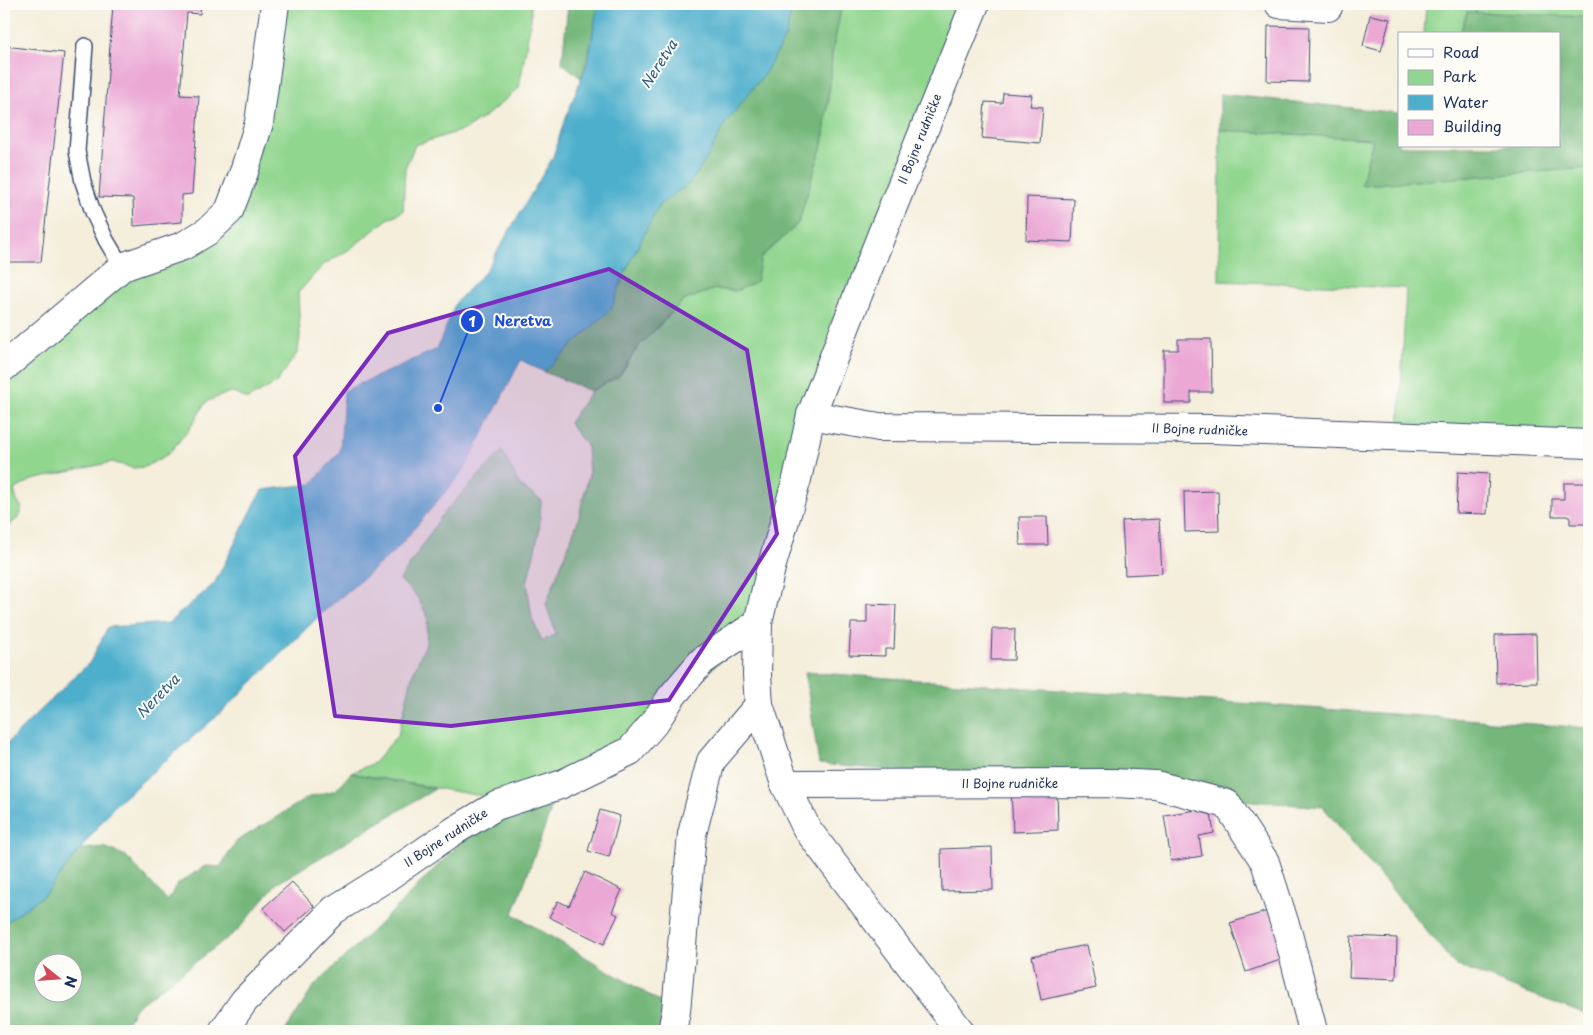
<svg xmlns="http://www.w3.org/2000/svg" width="1593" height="1035" font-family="'Playpen Sans',sans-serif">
<rect width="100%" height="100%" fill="#fdfcf7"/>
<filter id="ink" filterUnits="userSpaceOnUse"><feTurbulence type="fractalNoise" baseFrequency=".02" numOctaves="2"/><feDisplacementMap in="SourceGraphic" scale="10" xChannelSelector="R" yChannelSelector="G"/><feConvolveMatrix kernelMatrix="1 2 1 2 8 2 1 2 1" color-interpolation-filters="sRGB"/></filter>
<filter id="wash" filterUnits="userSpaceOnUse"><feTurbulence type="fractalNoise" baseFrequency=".0096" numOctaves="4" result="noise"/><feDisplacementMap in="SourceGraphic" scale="20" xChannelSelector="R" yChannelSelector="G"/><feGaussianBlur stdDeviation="1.12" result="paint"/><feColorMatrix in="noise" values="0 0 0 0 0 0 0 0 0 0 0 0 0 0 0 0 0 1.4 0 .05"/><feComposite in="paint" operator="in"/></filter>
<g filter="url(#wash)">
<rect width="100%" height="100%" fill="#f4eedb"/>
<!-- green -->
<g fill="#91d68f" stroke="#568276">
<path d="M275 4H531V18L519 88 487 115 466 129 415 145 405 168 403 211 389 218 350 249 323 265 298 293 300 335 298 352 276 383 248 399 230 392 206 402 188 431 168 454 145 467 133 468 112 462 32 480 14 490 17 501 22 507 18 518 4 530V367L96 288 228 211Z"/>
<path d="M842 4H975L881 236 758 623 630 751 496 806 481 796 351 773 374 763 398 735 413 673 426 644 428 617 417 597 400 580 442 515 502 451 520 486 541 500 539 532 527 583 532 619 542 641 556 634 546 604 578 521 589 474 587 446 569 423 591 391 619 376 638 347 683 301 715 289 736 291 761 257 798 224 823 142 831 75 832 54Z"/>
<path d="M1426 4H1589V17L1467 12 1460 34H1424Z"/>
<path d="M1220 130 1373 139 1361 185 1589 168V444L1399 435 1406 288 1219 281Z"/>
</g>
<!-- forest -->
<g fill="#74b77a" stroke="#48736c" fill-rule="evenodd">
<path d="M568 4H600C592 28 591 54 581 78L562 63Z"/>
<path d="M793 4H842L832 54 831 75 823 142 798 224 761 257 756 282 736 291 715 289 683 301 638 347 619 376 591 391 544 372 611 309 625 272 659 205 691 182 707 158 726 122 765 73 785 38Z"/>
<path d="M1467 12 1589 17V168L1361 185 1373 139 1220 130V94L1399 113V146H1559V34H1460Z"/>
<path d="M805 672 1589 728V1016L1455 965 1323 807 819 764Z"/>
<path d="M351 773 435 789 276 884 238 930 136 1007 122 1031H4V924L46 893 80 849 104 847 126 856 168 901 176 885 205 866 220 867 237 841 309 797 336 790ZM42 962H72V992H42Z"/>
<path d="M560 785 513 914 676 1011 672 1031H285L315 985 397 907 496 806Z"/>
</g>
<!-- water -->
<path fill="#4dafcc" stroke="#346f95" d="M600 4H793L785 38 765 73 726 122 707 158 691 182 659 205 625 272 611 309 544 372 521 360 464 470 397 549 320 615 225 709 115 805 46 893 4 924V746L90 662 108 627 168 623 214 584 262 490 312 484 340 451 344 391 437 349 456 302 485 272 553 157 563 125 588 61 596 14Z"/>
<g id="blocks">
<!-- building -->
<g fill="#eba8d5">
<path d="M113 4H201L200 14 187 13 180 95 199 96 192 194 182 195V222L134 226 133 198 99 197Z"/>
<path d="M1370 15 1390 19 1381 51 1363 46Z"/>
<path d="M1268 26 1309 27 1308 82 1267 81Z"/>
<path d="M4 46 64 53 41 262H8L5 296H4Z"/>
<path d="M1003 93 1032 95 1030 106 1043 107 1040 143 982 138 985 102 1002 103Z"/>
<path d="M1027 197 1074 199 1072 242 1026 240Z"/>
<path d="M1178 339H1211L1212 392H1191V403H1164V350H1178Z"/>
<path d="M1458 472 1489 474 1487 514 1456 513Z"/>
<path d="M1564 483H1589V524H1570V516H1552V499H1564Z"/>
<path d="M1218 491 1219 531 1185 532 1184 492Z"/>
<path d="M1019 517H1047L1048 545H1020Z"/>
<path d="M1159 519 1162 573 1125 575 1122 521Z"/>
<path d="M867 604 896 605 894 649H885V656L849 655 851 623H867Z"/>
<path d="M992 629H1015L1014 660H991Z"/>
<path d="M1536 634 1537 682 1496 683 1495 635Z"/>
<path d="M1057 786 1058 830 1013 832 1011 788Z"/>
<path d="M1210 808 1214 833 1199 836 1202 856 1171 861 1164 815Z"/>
<path d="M600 810 620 816 609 857 588 851Z"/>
<path d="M992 847 993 890 942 891 941 849Z"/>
<path d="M585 872 622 890 612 912 618 915 604 944 549 917 558 901 569 906Z"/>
<path d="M292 882 314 906 285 932 263 908Z"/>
<path d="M1271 910 1286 958 1246 972 1230 923Z"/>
<path d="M1351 936 1397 938 1396 979 1349 977Z"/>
<path d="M1087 945 1096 988 1041 1000 1032 956Z"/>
</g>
</g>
</g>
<g filter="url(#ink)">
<use href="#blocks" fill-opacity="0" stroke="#3c4c71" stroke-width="1"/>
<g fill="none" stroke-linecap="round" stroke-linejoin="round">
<defs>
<path id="service" d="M85 46 77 151 83 182 93 212 106 240 122 267"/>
<g id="minor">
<path d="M1279 4 1328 7"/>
<path d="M4 367 122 267 183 246 208 231 229 211 244 172 259 123 275 4"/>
<path d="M811 415 879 427 1213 429 1589 444"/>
<path d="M785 784 1112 783 1156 785 1227 804 1265 862 1288 934 1313 1031"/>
<path d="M223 1031 244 1001 334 910 387 877 454 831 496 806 560 785 630 751 655 722 672 696 702 661 758 623"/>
<path d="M672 1031 676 1011 692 834 711 761 759 705"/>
</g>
<path id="tertiary" d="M960 1031 807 829 785 784 759 705 757 675 758 623 771 568 797 479 811 415 881 236 975 4"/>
</defs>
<!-- service casing -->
<use href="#service" stroke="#3c4c71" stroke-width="18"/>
<!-- minor casing -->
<use href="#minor" stroke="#3c4c71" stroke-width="30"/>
<!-- tertiary casing -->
<use href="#tertiary" stroke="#3c4c71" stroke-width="30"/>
<!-- service -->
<use href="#service" stroke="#fff" stroke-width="15"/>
<!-- minor -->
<use href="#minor" stroke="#fff" stroke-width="28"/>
<!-- tertiary -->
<use href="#tertiary" stroke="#fff" stroke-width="28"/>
</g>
</g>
<!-- marked area -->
<path fill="#7b2cbf" fill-opacity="0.2" stroke="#7b2cbf" stroke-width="4" stroke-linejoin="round" d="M609 269 747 350 777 534 669 700 451 726 335 716 295 456 388 333Z"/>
<g text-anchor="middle" stroke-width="4" stroke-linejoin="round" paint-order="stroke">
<!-- street labels -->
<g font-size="12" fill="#1b2f5e" stroke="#fdfcf7">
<text transform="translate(920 139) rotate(-68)" y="4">II Bojne rudničke</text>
<text transform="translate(1200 430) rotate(2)" y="4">II Bojne rudničke</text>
<text x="1010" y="788">II Bojne rudničke</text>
<text transform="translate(446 838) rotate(-33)" y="4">II Bojne rudničke</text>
</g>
<!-- water labels -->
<g font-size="14" font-style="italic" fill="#2c5c84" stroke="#fdfcf7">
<text transform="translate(659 64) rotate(-57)" y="5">Neretva</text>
<text transform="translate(158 696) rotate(-46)" y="5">Neretva</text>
</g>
</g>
<!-- callouts -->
<path fill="none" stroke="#1d4ed8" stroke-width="2" d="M438 408L472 321"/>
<g fill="#1d4ed8" stroke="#fdfcf7" stroke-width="2">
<circle cx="438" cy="408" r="5"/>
<circle cx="472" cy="321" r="12"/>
</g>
<g font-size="15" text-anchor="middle" font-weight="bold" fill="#fff">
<text x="472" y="327">1</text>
</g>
<g font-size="14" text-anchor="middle" font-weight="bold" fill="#1d4ed8" stroke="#fdfcf7" stroke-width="4" stroke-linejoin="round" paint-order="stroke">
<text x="523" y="326">Neretva</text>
</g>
<!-- margin -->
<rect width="1593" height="1035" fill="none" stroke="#fdfcf7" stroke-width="20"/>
<!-- legend -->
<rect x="1398" y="32" width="162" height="115" fill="#fdfcf7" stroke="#a3aaba"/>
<rect x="1408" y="49" width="25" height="8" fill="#ffffff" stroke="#a3aaba"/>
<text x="1443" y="58" font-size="15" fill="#1b2f5e">Road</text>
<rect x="1408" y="70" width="25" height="15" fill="#91d68f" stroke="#a3aaba"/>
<text x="1443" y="82" font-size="15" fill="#1b2f5e">Park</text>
<rect x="1408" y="95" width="25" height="15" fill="#4dafcc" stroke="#a3aaba"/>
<text x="1443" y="108" font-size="15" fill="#1b2f5e">Water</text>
<rect x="1408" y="120" width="25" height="15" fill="#eba8d5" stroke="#a3aaba"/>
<text x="1443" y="132" font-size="15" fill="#1b2f5e">Building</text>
<!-- north arrow -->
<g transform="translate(58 978) rotate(107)"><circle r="24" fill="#fdfcf7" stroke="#a3aaba"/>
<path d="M0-4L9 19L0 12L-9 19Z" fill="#d1495b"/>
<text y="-8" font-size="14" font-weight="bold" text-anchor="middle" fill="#1b2f5e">N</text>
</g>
</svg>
